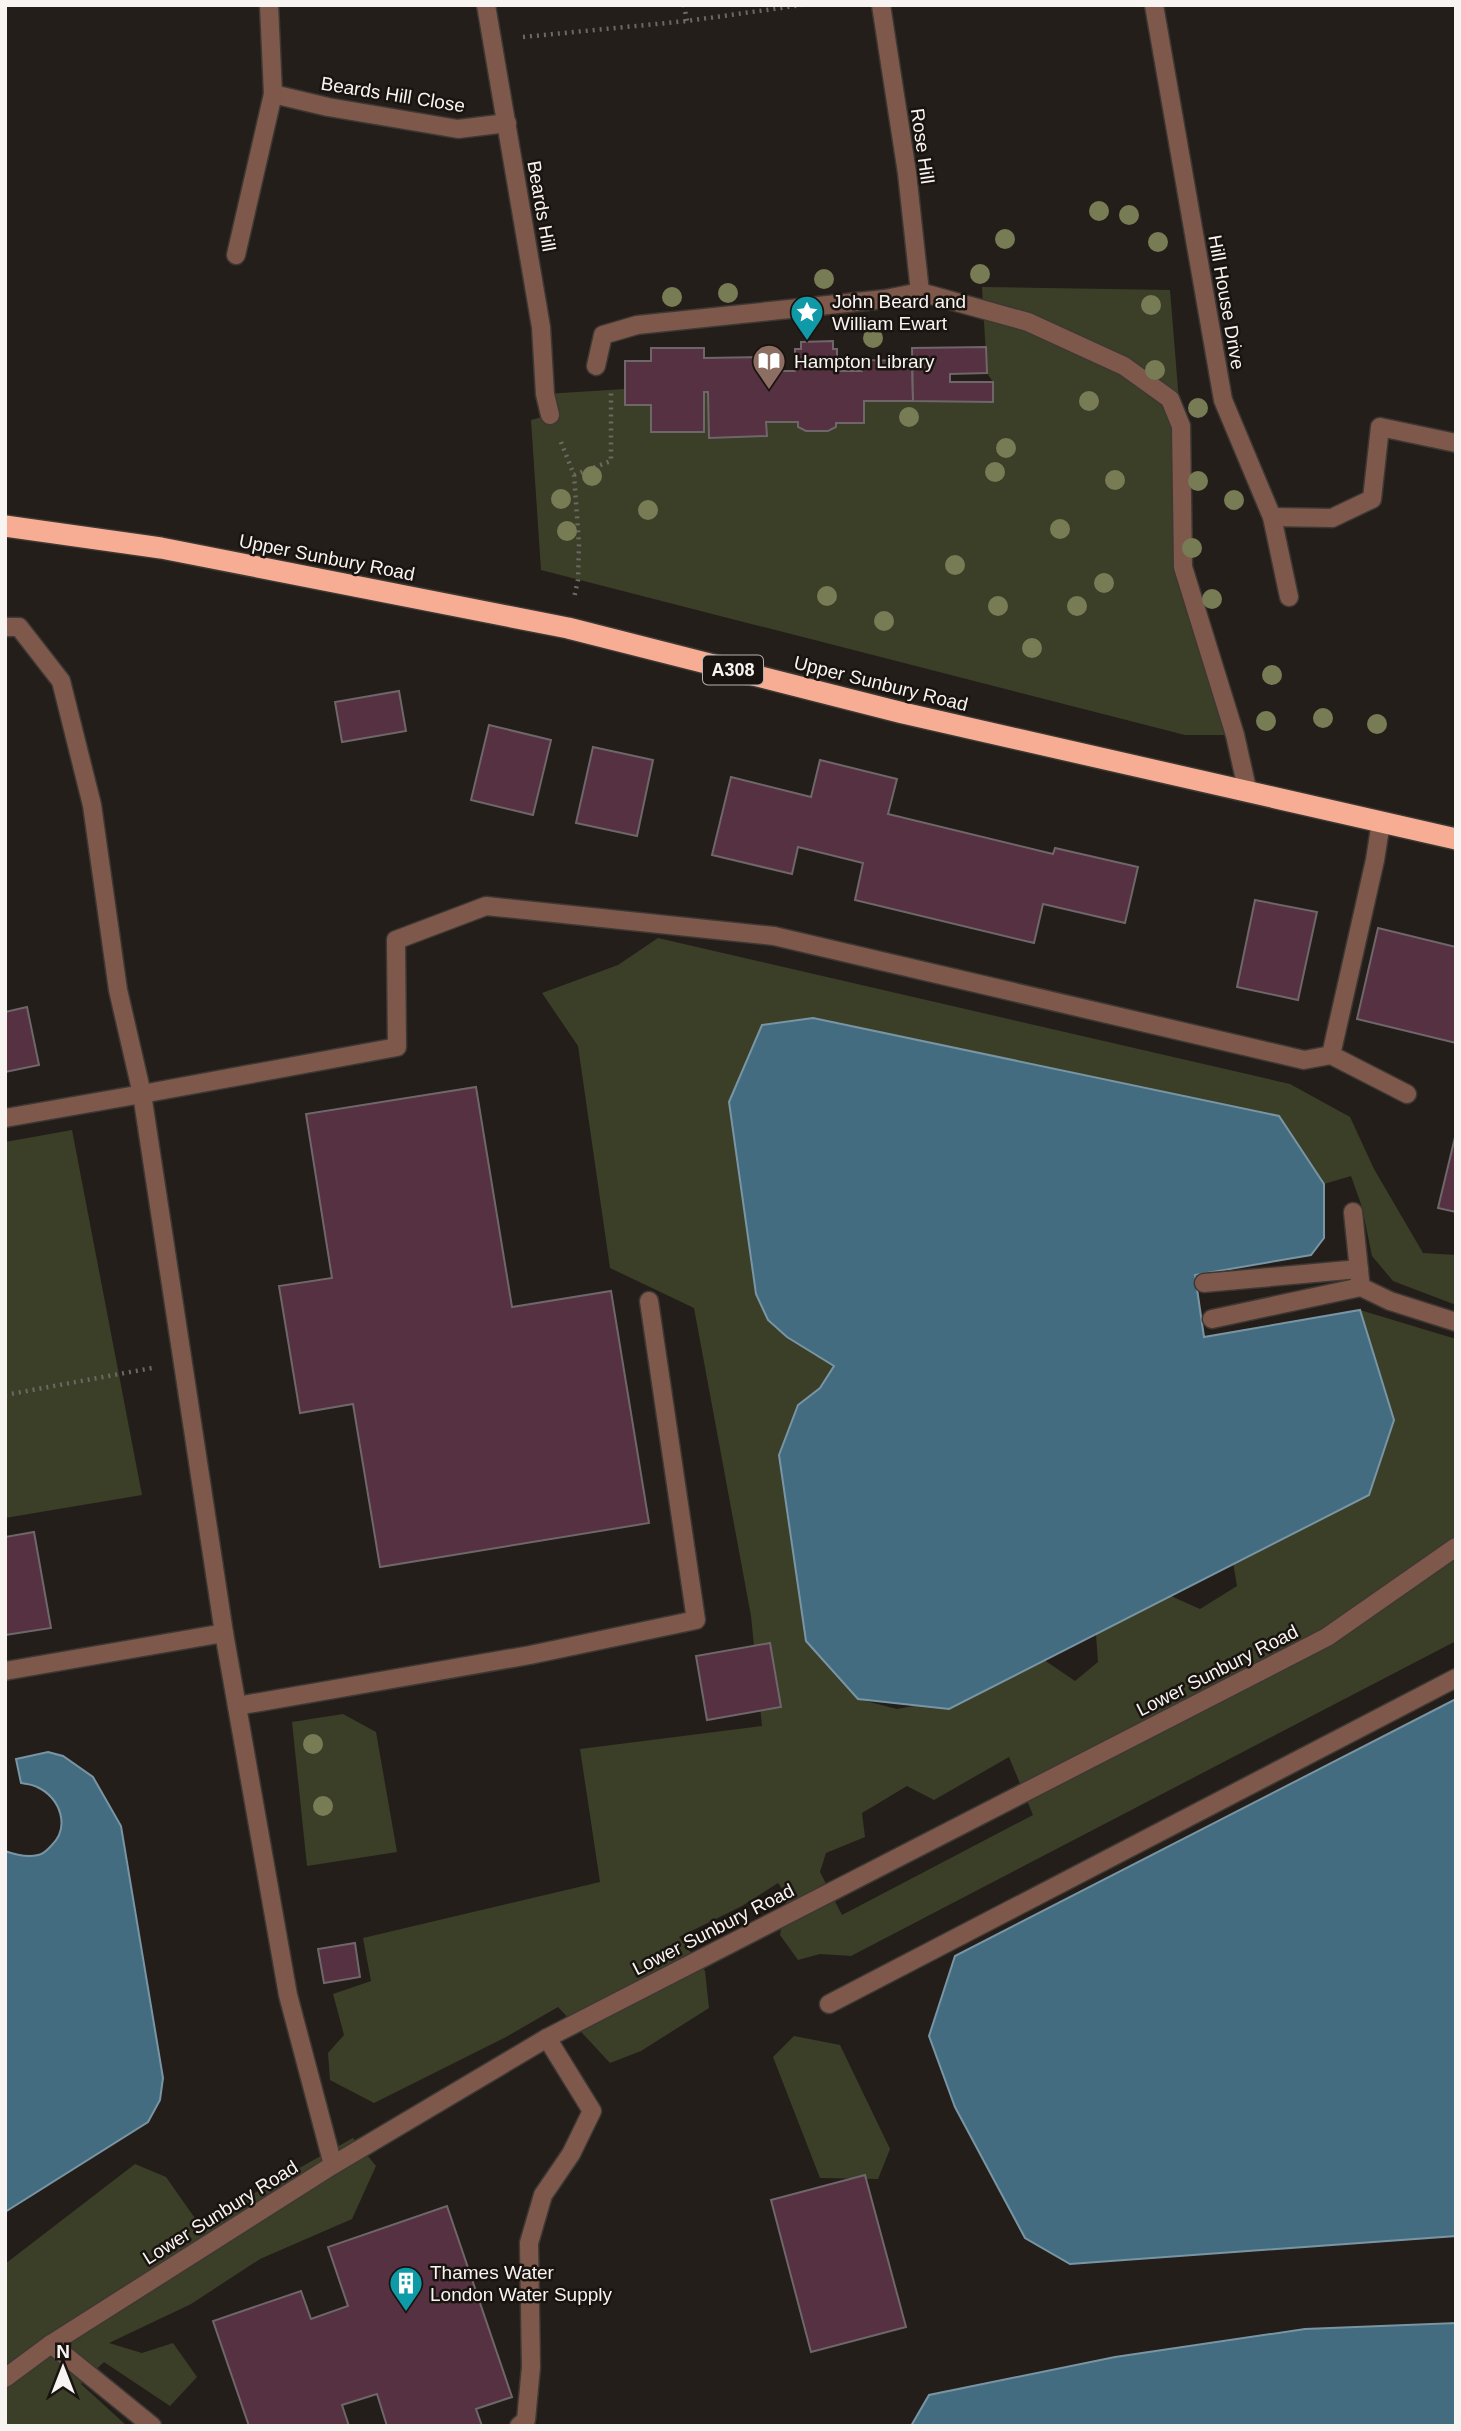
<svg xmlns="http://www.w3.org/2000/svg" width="1461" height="2431" font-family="Arial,sans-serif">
<rect width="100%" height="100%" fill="#231e19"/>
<!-- green -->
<g fill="#3b3f28" fill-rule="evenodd">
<path d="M982 287 1170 290 1181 426 1183 567 1235 735H1185L541 570 531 420 550 415 545 394 625 389 651 405V432H703L704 392H708L709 438 766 436V422H798V427C810 433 824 434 836 427V423H864V401L992 402 993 382 987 373Z"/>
<path d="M658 938 1290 1084 1350 1117 1374 1169 1423 1253 1456 1255V1305L1393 1281 1372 1256 1362 1207 1351 1176 1324 1184 1279 1116 768 1320 787 1337 834 1366 820 1388 798 1405 858 1699 897 1709 941 1701 1034 1653 1075 1681 1098 1662 1095 1621 1153 1588 1200 1609 1237 1586 1232 1556 1274 1529 1373 1485 1394 1420 1360 1310 1456 1339V1641L851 1956 820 1954 798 1960 780 1935 787 1896 778 1883 742 1906 679 1937 705 1971 709 2008 641 2051 610 2063 558 2007 506 2037 374 2103 330 2080 328 2053 344 2035 333 1994 371 1981 363 1938 600 1882 580 1749 762 1726 751 1616 694 1308 610 1268 578 1046 542 993 618 965ZM1009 1757 1033 1815 842 1915 820 1872 826 1853 865 1837 862 1813 907 1786 934 1800Z"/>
<path d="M72 1130 142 1495 5 1518V1142Z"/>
<path d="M343 1714 376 1732 397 1852 307 1866 292 1722Z"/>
<path d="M794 2036 840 2045 890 2149 878 2179 820 2178 773 2057Z"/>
<path d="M353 2138 376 2166 352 2219 260 2259 191 2304 109 2343 142 2353 173 2343 197 2377 170 2406 104 2362 81 2384 127 2426H5V2264L135 2164 166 2177 199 2224Z"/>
</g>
<!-- water -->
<g fill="#436c81" stroke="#7995a3" stroke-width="2">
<path d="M813 1018 1279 1116 1324 1184V1238L1311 1255 1195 1275 1204 1337 1360 1310 1394 1420 1369 1495 949 1709 858 1699 806 1641 779 1455 798 1405 820 1388 834 1366 787 1337 768 1320 756 1294 729 1102 762 1025Z"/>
<path d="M1456 1699V2236L1070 2264 1025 2238 955 2107 929 2036 955 1956Z"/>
<path d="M48 1752 63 1756 93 1777 121 1826 163 2078 160 2100 148 2122 5 2212V1851C16 1855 27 1858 38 1855 44 1854 47 1850 51 1846 71 1827 60 1797 37 1787 32 1784 26 1784 21 1783L16 1759Z"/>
<path d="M1456 2323V2426H911L929 2395 1115 2357 1305 2329Z"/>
</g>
<!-- building -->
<g fill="#553142" stroke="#6f666a" stroke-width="2">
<path d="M833 341V349H837V371H862V360L912 361 913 401H864V423H836V427L828 431H806L798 427V422H766L767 436 709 438 708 392H704V432H651V405H625V361H651V348H704V358L765 357V371H795V349H801V342Z"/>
<path d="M986 347 987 373 950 374V382H993V402L913 401 912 348Z"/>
<path d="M399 691 406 731 342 742 335 702Z"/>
<path d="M489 725 551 740 533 815 471 800Z"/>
<path d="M593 747 653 760 637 836 576 823Z"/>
<path d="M820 760 897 779 888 814 1053 854 1055 848 1138 867 1125 923 1043 904 1034 943 855 900 863 863 798 847 792 874 712 855 731 777 811 797Z"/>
<path d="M1255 900 1317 912 1298 1000 1237 987Z"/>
<path d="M1378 928 1456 947V1043L1357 1019Z"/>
<path d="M27 1007 39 1065 5 1072V1012Z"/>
<path d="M476 1087 512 1307 611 1291 649 1523 380 1567 353 1404 300 1413 279 1286 332 1278 306 1114Z"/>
<path d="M1456 1133V1212L1438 1208Z"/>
<path d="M34 1532 51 1628 5 1635V1537Z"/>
<path d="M770 1643 781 1707 707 1720 696 1656Z"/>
<path d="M355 1943 360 1977 324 1983 318 1949Z"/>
<path d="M865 2175 906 2327 811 2352 771 2200Z"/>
<path d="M447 2206 512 2397 476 2409 482 2426H387L377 2394 342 2405 349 2426H249L213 2321 301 2291 311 2319 348 2306 328 2247Z"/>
</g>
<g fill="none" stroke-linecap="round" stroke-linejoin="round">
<defs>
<g id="minor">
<path d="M486 5 541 327 545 394 550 415"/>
<path d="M881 5 907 173 920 292"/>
<path d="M1154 5 1223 400 1272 517 1289 597"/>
<path d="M273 94 328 107 458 129 507 123"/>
<path d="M236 255 273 94 269 5"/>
<path d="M596 366 603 335 637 325 885 299 920 292 1028 322 1124 366 1170 399 1181 426 1183 567 1235 735 1248 793"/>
<path d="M1272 517 1332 518 1372 499 1380 427 1456 443"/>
<path d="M5 627H19L61 681 92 805 118 990 142 1094 5 1118"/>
<path d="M1331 1055 1375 860 1381 822"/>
<path d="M1353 1212 1360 1280"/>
<path d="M1204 1283 1359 1269"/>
<path d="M1212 1319 1361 1287 1390 1301 1456 1322"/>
<path d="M5 1671 224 1633"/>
<path d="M237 1706 530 1655 696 1620 649 1301"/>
<path d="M829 2004 1456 1678"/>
<path d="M333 2165 288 1995 224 1633 142 1094 397 1047 396 940 486 906 774 936 1304 1060 1331 1055 1407 1094"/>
<path d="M51 2344 152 2426"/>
<path d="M5 2378 51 2344 333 2165 547 2038 1327 1637 1456 1547"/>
<path d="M519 2426 526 2420 531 2367 529 2243 543 2195 571 2154 592 2111 547 2038"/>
</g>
<path id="highway" d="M5 526 161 548 568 628 903 713 1456 839"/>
</defs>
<!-- minor casing -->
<use href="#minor" stroke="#3d3833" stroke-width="21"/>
<!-- highway casing -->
<use href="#highway" stroke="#3d3833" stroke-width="24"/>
<!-- path -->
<g stroke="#6d6864" stroke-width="4.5" stroke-dasharray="2 5" stroke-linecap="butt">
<path d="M684 5 687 21"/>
<path d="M523 37 687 21 802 5"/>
<path d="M561 442 574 475 579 544 578 580 574 598"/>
<path d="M574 475 611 461V390"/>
<path d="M5 1395 152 1368"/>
</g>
<!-- minor -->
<use href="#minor" stroke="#7d584b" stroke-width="18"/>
<!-- highway -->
<use href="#highway" stroke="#f6ad93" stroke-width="21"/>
</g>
<!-- trees -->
<g fill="#787c55">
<circle cx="1099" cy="211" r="10"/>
<circle cx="1129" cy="215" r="10"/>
<circle cx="1005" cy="239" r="10"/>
<circle cx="1158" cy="242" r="10"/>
<circle cx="980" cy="274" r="10"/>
<circle cx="824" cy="279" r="10"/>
<circle cx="728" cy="293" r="10"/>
<circle cx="672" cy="297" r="10"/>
<circle cx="1151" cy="305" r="10"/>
<circle cx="873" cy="338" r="10"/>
<circle cx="1155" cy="370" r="10"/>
<circle cx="1089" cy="401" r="10"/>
<circle cx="1198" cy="408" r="10"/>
<circle cx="909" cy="417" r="10"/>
<circle cx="1006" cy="448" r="10"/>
<circle cx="995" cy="472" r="10"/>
<circle cx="592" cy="476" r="10"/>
<circle cx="1115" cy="480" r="10"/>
<circle cx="1198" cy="481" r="10"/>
<circle cx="561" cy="499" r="10"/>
<circle cx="1234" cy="500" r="10"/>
<circle cx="648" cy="510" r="10"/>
<circle cx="1060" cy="529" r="10"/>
<circle cx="567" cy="531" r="10"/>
<circle cx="1192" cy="548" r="10"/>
<circle cx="955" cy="565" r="10"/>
<circle cx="1104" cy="583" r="10"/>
<circle cx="827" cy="596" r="10"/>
<circle cx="1212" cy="599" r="10"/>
<circle cx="998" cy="606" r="10"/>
<circle cx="1077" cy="606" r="10"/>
<circle cx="884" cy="621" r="10"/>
<circle cx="1032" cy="648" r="10"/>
<circle cx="1272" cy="675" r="10"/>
<circle cx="1323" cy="718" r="10"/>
<circle cx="1266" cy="721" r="10"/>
<circle cx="1377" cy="724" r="10"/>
<circle cx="313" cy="1744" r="10"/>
<circle cx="323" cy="1806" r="10"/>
</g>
<!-- icons -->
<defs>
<symbol id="sight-pin" viewBox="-11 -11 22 30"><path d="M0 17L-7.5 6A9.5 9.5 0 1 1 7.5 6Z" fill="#0f9aa8" stroke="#1a1410"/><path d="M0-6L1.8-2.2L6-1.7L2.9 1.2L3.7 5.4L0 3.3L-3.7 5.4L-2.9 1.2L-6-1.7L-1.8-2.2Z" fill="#fff"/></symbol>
<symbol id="library-pin" viewBox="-11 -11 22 30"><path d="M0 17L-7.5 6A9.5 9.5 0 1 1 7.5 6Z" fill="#8d6e63" stroke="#1a1410"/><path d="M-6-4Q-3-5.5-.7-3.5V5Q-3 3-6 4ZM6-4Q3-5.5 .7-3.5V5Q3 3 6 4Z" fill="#fff"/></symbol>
<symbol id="building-pin" viewBox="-11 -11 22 30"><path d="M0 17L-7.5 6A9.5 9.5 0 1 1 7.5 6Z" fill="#0f9aa8" stroke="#1a1410"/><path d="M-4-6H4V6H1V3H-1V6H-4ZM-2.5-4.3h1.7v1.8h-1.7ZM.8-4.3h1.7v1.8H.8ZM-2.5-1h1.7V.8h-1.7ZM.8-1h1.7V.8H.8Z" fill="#fff"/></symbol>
</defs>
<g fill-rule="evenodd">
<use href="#sight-pin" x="788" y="293" width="38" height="52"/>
<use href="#library-pin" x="750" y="342" width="38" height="52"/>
<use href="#building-pin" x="387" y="2264" width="38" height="52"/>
</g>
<g text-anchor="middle" stroke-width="5" stroke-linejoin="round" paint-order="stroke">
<!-- shield labels -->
<rect fill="#1a1410" stroke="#b5b1ae" stroke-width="2" x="703" y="655.5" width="60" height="29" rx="5"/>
<g font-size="18" font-weight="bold" fill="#f8f4f1">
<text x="733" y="676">A308</text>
</g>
<!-- street labels -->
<g font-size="19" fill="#f8f4f1" stroke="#1a1410">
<text transform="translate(393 94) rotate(9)" y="7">Beards Hill Close</text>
<text transform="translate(923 146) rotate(82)" y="7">Rose Hill</text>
<text transform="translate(542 206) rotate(80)" y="7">Beards Hill</text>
<text transform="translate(1227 302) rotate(80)" y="7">Hill House Drive</text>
<text transform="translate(327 557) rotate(11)" y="7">Upper Sunbury Road</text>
<text transform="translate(881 683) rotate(14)" y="7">Upper Sunbury Road</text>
<text transform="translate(1217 1670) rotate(-27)" y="7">Lower Sunbury Road</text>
<text transform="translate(713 1929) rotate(-27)" y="7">Lower Sunbury Road</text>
<text transform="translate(220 2212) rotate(-32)" y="7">Lower Sunbury Road</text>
</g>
<!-- poi labels -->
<g font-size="19" fill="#f8f4f1" stroke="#1a1410" text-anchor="start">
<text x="832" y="308">John Beard and<tspan x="832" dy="22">William Ewart</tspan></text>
<text x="794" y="368">Hampton Library</text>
<text x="430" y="2279">Thames Water<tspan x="430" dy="22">London Water Supply</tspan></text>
</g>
</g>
<!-- border -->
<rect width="1461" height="2431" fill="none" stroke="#f8f4f1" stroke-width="14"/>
<!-- north arrow -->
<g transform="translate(63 2368)" stroke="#1a1410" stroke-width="5" paint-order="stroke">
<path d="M0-5L12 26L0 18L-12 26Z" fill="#f8f4f1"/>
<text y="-10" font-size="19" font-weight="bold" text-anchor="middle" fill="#f8f4f1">N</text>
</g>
</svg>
